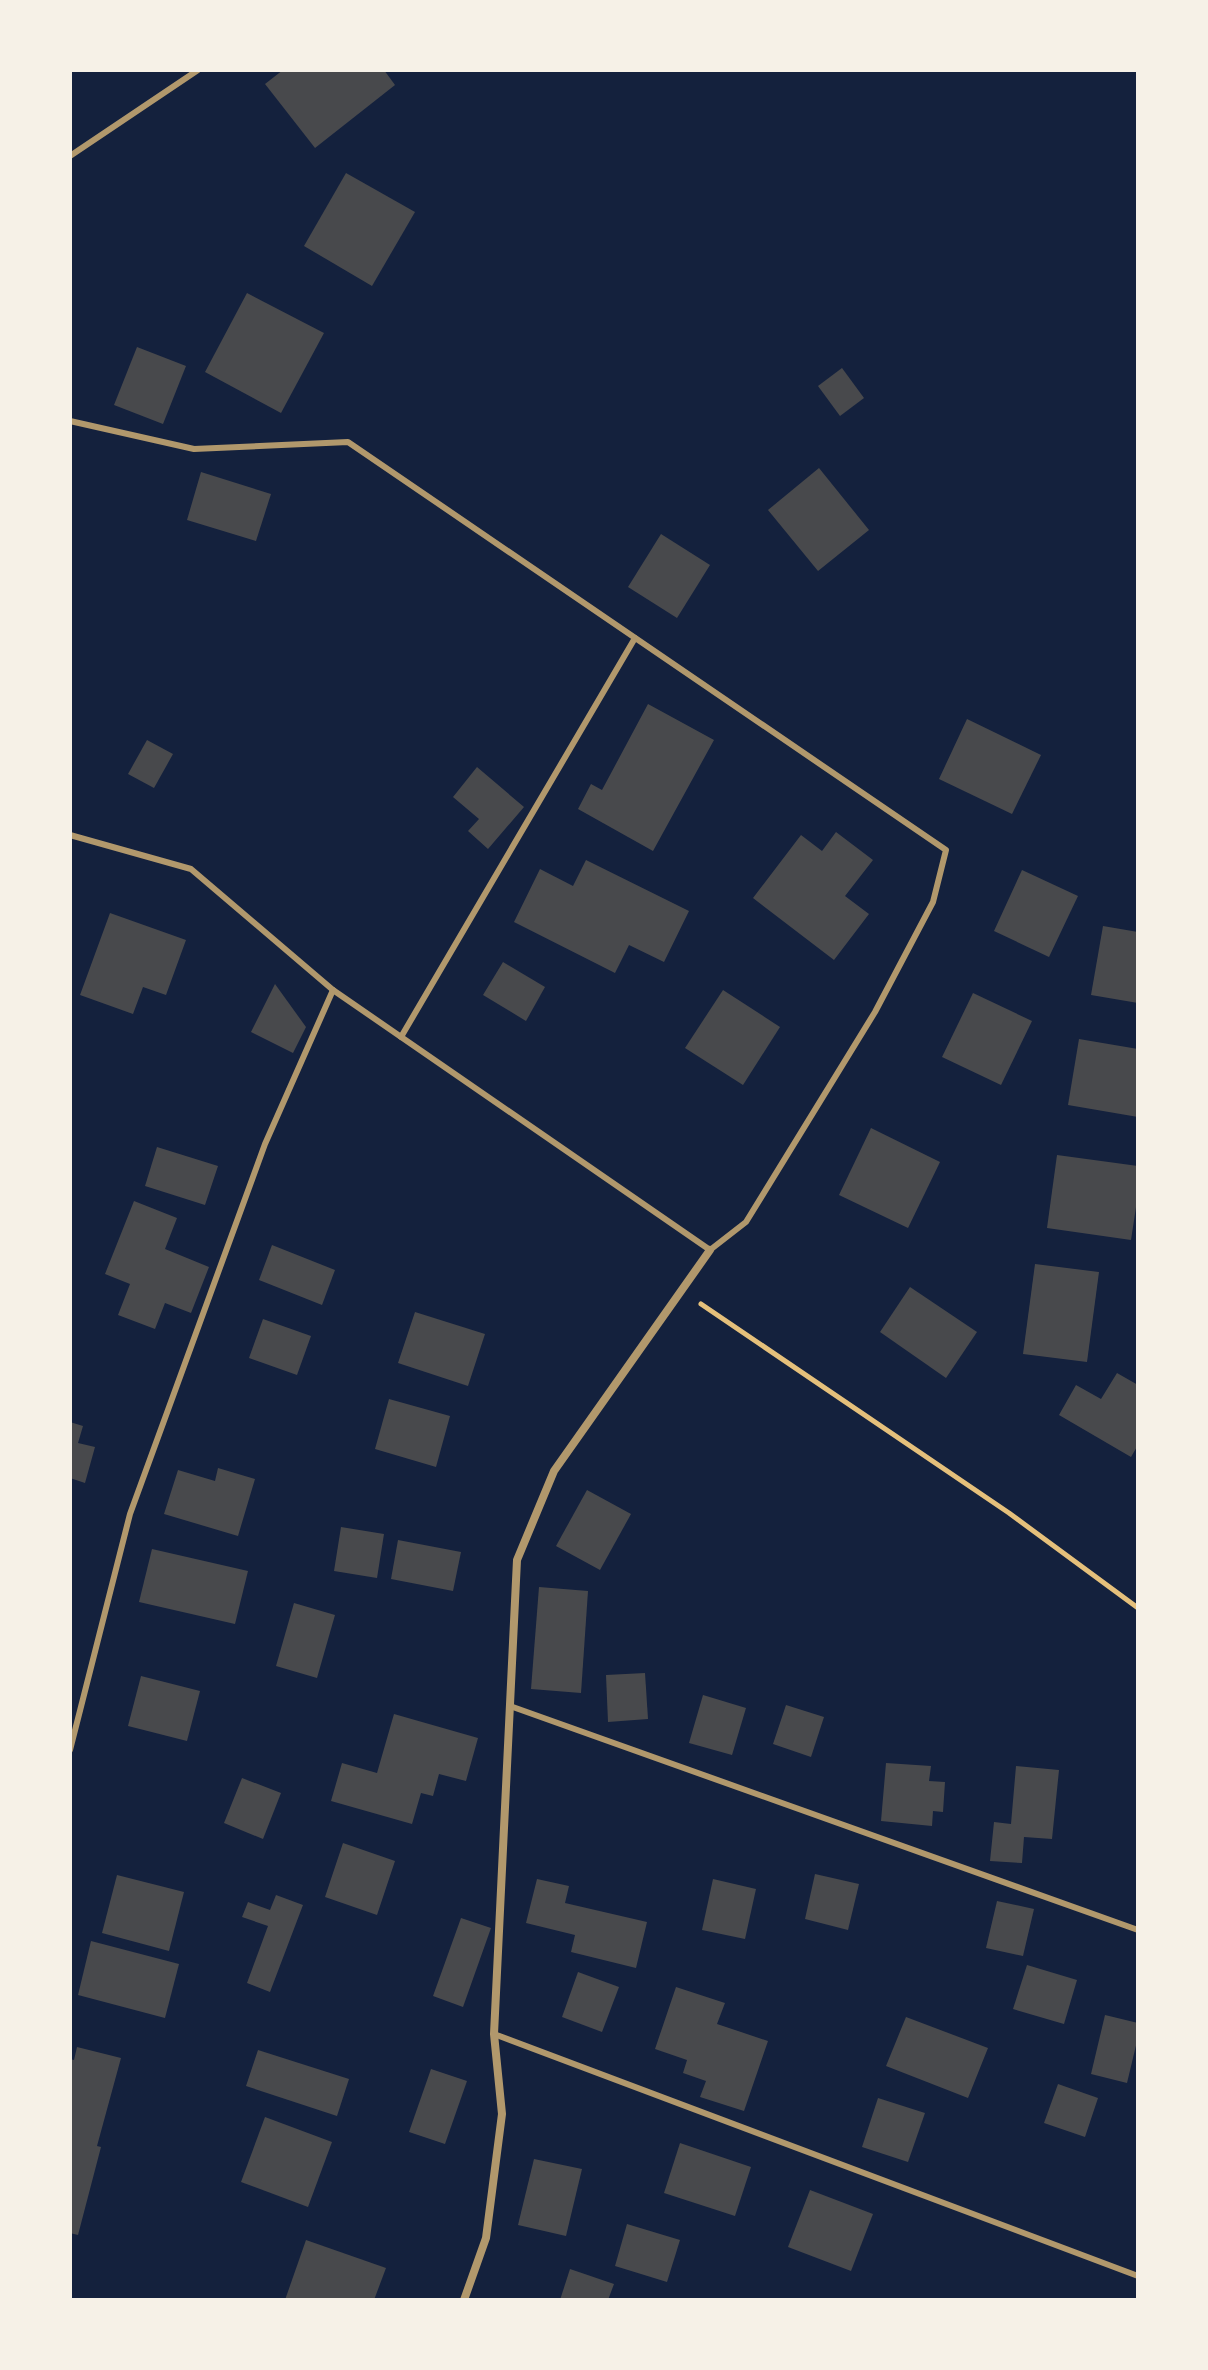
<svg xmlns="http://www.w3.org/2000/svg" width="1208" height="2370" font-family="'Work Sans',sans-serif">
<rect width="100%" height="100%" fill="#14213d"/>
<!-- building -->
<g fill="#48494c">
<path d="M283 70H384L395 85 315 148 265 84Z"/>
<path d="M346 173 415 212 372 286 304 246Z"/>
<path d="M247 293 324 333 281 413 205 372Z"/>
<path d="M137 347 186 366 163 424 114 405Z"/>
<path d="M842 368 864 398 840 416 818 386Z"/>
<path d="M819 468 869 530 818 571 768 510Z"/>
<path d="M201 472 271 494 256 541 187 520Z"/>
<path d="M661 534 710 565 677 618 628 587Z"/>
<path d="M648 704 714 740 653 851 578 809 591 784 602 790Z"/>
<path d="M967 719 1041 755 1012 814 939 779Z"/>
<path d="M147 740 173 754 154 788 128 774Z"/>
<path d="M477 767 524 807 488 849 468 831 479 819 453 797Z"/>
<path d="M836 832 873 860 845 896 869 914 834 960 753 898 801 835 822 851Z"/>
<path d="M586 860 689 911 664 962 629 945 615 973 514 922 540 869 573 886Z"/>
<path d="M1022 870 1078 896 1049 957 994 931Z"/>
<path d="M110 913 186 940 166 995 143 987 133 1014 80 995Z"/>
<path d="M1103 926 1138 932V1003L1091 995Z"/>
<path d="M503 962 545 987 526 1021 483 995Z"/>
<path d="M275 984 306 1027 293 1053 251 1032Z"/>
<path d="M723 990 780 1027 743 1085 685 1048Z"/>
<path d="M973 993 1032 1021 1001 1085 942 1057Z"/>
<path d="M1079 1039 1138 1049V1117L1068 1105Z"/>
<path d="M871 1128 940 1162 908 1228 839 1195Z"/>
<path d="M157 1147 218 1166 205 1205 145 1186Z"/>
<path d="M1057 1155 1138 1166V1194L1131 1240 1047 1228Z"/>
<path d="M134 1201 177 1218 165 1249 209 1267 191 1313 165 1303 155 1329 118 1315 130 1284 105 1274Z"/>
<path d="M272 1245 335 1270 322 1305 259 1280Z"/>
<path d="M1035 1264 1099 1272 1087 1362 1023 1354Z"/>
<path d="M910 1287 977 1332 946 1378 880 1332Z"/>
<path d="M415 1312 485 1334 468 1386 398 1363Z"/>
<path d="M263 1319 311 1336 297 1375 249 1358Z"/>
<path d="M1117 1373 1138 1385V1445L1131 1457 1059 1415 1076 1385 1101 1399Z"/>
<path d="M389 1399 450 1416 436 1467 375 1449Z"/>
<path d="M70 1422 83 1426 78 1443 95 1447 85 1483 70 1478Z"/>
<path d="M218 1468 255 1479 238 1536 164 1514 178 1470 215 1481Z"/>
<path d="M587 1490 631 1514 600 1570 556 1546Z"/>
<path d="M341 1527 384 1534 377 1578 334 1571Z"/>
<path d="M398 1540 461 1552 453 1591 391 1579Z"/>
<path d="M152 1549 248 1571 235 1624 139 1602Z"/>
<path d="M539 1587 588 1591 581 1693 531 1689Z"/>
<path d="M294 1603 335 1615 317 1678 276 1666Z"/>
<path d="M645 1673 648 1719 608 1722 606 1675Z"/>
<path d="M141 1676 200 1691 187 1741 128 1726Z"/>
<path d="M703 1695 746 1708 732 1755 689 1743Z"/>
<path d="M786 1705 824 1717 811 1757 773 1744Z"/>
<path d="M394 1714 478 1738 466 1781 439 1774 433 1796 421 1793 412 1824 331 1801 342 1763 377 1773Z"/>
<path d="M886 1763 931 1766 929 1781 945 1782 943 1812 933 1811 932 1826 881 1821Z"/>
<path d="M1016 1766 1059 1770 1052 1839 1024 1837 1022 1863 990 1861 994 1822 1011 1824Z"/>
<path d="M242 1778 281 1793 263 1839 224 1823Z"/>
<path d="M343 1843 395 1861 377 1915 325 1897Z"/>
<path d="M815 1874 859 1884 848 1930 805 1919Z"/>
<path d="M117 1875 184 1892 169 1951 102 1933Z"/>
<path d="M537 1879 569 1886 565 1903 647 1922 636 1968 571 1952 575 1935 526 1923Z"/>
<path d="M713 1879 756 1889 745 1939 702 1930Z"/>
<path d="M276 1895 303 1905 270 1992 247 1983 268 1926 242 1917 248 1902 270 1910Z"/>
<path d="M997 1901 1034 1909 1023 1956 986 1948Z"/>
<path d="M461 1918 491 1928 463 2007 433 1996Z"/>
<path d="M91 1941 179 1964 165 2018 78 1995Z"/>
<path d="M1027 1965 1077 1980 1064 2024 1013 2009Z"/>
<path d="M578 1972 619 1987 602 2032 562 2017Z"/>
<path d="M676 1987 725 2003 717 2024 768 2041 744 2111 700 2097 706 2081 683 2073 687 2060 655 2049Z"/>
<path d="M1105 2015 1138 2023V2037L1127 2083 1091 2074Z"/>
<path d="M906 2017 988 2048 968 2098 886 2066Z"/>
<path d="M77 2047 121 2058 97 2146 101 2147 78 2235 70 2233V2059L74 2060Z"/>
<path d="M258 2050 349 2079 337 2116 246 2086Z"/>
<path d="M431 2069 467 2081 445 2144 409 2132Z"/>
<path d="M1058 2084 1098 2098 1085 2137 1044 2123Z"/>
<path d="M878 2098 925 2113 908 2162 862 2147Z"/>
<path d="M265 2117 332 2142 308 2207 241 2182Z"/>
<path d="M680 2143 751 2167 735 2216 664 2193Z"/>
<path d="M534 2159 582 2169 566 2236 518 2225Z"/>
<path d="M810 2190 873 2214 851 2271 788 2247Z"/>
<path d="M627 2224 680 2240 667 2282 615 2266Z"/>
<path d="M306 2240 386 2268 374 2300H285Z"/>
<path d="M570 2269 614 2284 608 2300H560Z"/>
</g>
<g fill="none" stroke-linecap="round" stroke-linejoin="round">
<!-- path -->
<path stroke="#e5c07b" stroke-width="5" d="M701 1304 1009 1513 1138 1608"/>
<!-- service -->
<g stroke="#b1986c" stroke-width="6">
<path d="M70 156 198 70"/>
<path d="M70 421 194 449 348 442 946 850 933 902 875 1012 746 1222 710 1250 333 990 191 869 70 835"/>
<path d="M401 1037 635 638"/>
<path d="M510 1706 1138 1930"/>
<path d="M70 1750 130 1514 265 1144 333 990"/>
<path d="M494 2034 1138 2276"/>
</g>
<!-- minor -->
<path stroke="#b1986c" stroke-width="8" d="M464 2300 486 2238 502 2114 494 2034 517 1560 554 1471 710 1250"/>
</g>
<!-- border -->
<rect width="1208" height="2370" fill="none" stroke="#f6f1e7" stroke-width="144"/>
</svg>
